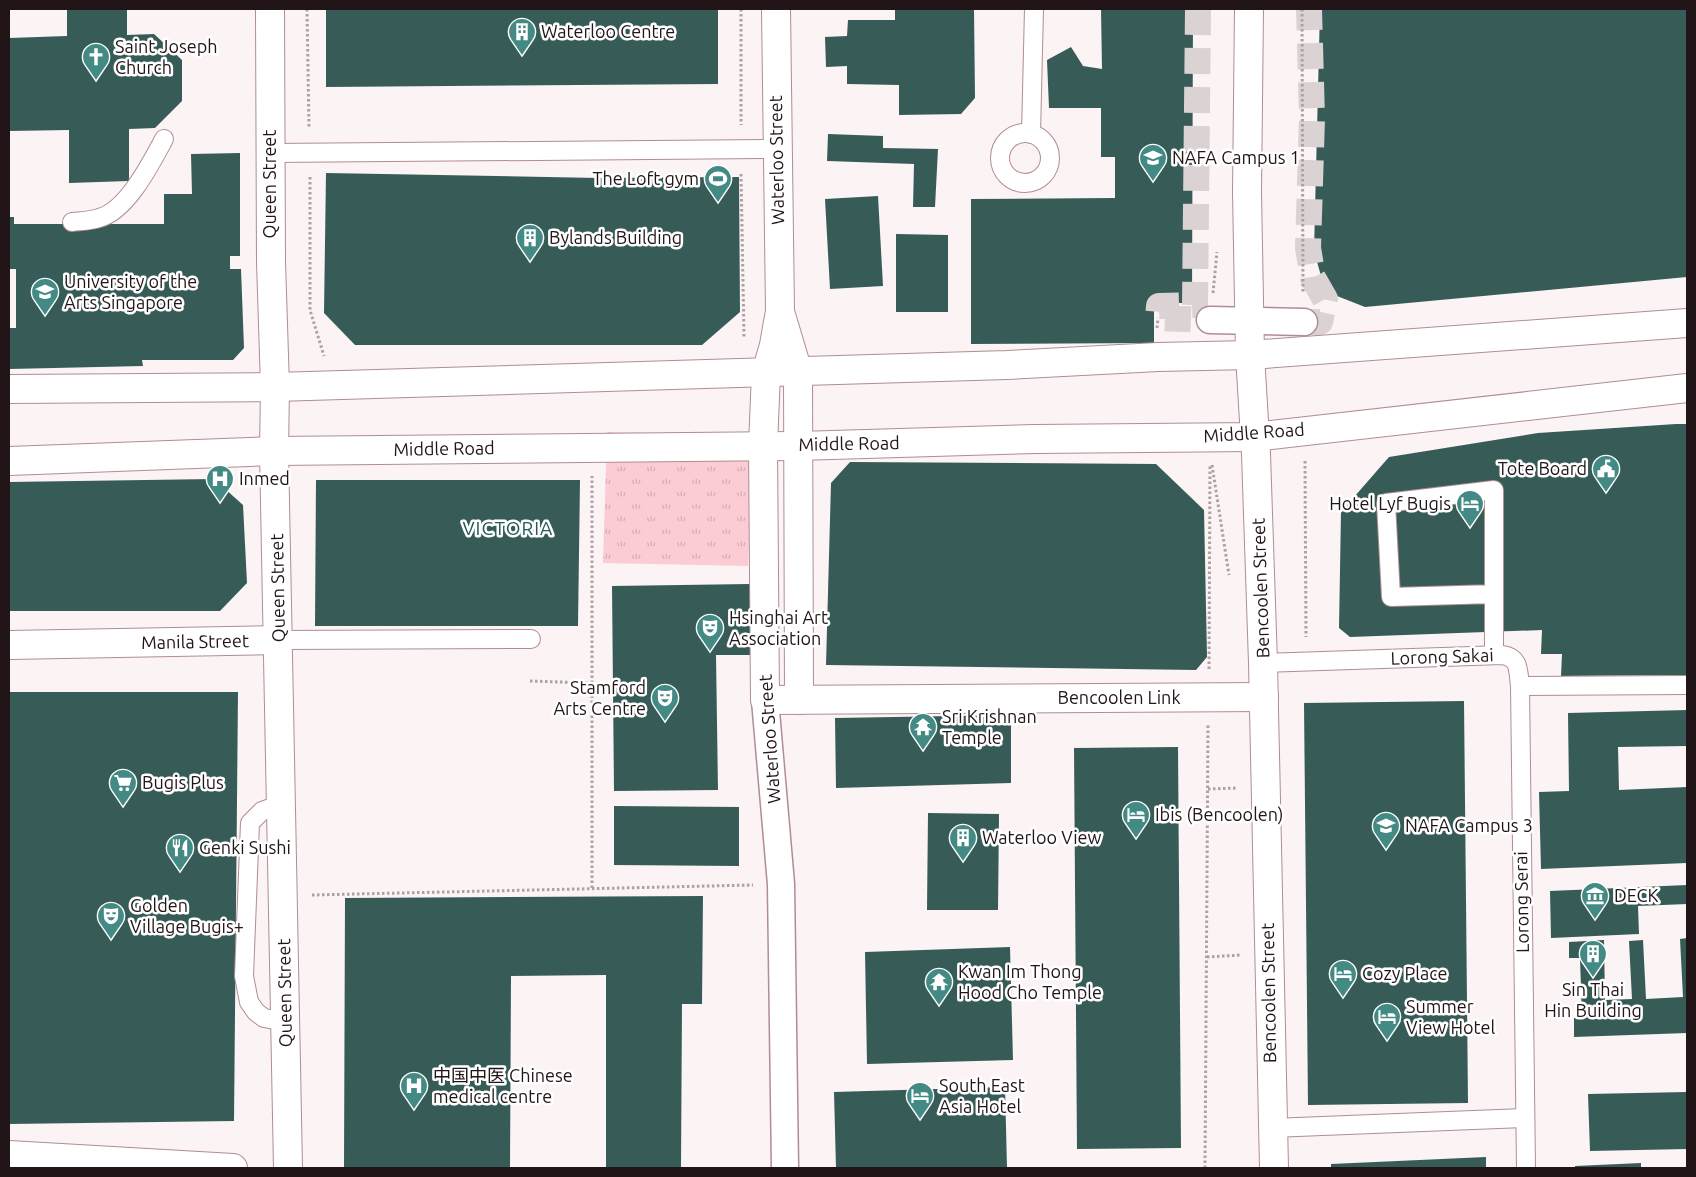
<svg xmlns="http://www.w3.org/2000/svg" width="1696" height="1177" font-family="Ubuntu,'Noto Sans SC',sans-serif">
<defs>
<pattern id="park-tufts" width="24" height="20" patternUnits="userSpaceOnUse" patternTransform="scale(1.25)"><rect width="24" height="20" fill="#fbccd3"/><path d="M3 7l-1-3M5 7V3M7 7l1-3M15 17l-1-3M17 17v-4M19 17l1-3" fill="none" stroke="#d7aeb4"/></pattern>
</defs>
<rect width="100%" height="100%" fill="#fbf3f4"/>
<!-- park -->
<path fill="url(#park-tufts)" d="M607 432 752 435 748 566 603 563Z"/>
<!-- building -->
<g fill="#375c58">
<path d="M67 9H127V35L154 34 182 60V101L155 128 129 129V181L69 183V130L9 131V38L67 36Z"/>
<path d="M326 9H718V84L326 87Z"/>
<path d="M895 9H974L975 98 961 114 899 115V85L847 84V66L826 67 825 37 847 36 848 20H895Z"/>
<path d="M1101 9H1193L1192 303H1154V343L971 344V199L1115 198V157H1101V108H1049L1047 60 1071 47 1083 66 1102 69Z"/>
<path d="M1320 9H1687V277L1365 307 1337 296 1321 276 1314 251Z"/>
<path d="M828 134 883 136V148L938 149 935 207H913L914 164 827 161Z"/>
<path d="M240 153V256H230V269H241L244 348 233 360H142L143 366 9 369V328H16V269H9V217H14V224H164V194H192L191 154Z"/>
<path d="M326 173 599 178 739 177 740 312 702 345H355L324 313Z"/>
<path d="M878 196 883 286 830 289 825 199Z"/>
<path d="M896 234 948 235V312H896Z"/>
<path d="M1676 424H1687V675L1561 676 1562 654H1541L1542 630 1350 637 1339 628 1341 512 1389 457 1538 433Z"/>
<path d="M850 462 1156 464 1204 510 1207 657 1196 670 826 665 831 483Z"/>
<path d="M214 479 243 505 247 583 220 611H9V482Z"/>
<path d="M316 480H580L578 626H315Z"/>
<path d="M750 584 751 655H716L718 790 614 791 612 586Z"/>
<path d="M9 692H238L234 1121 9 1124Z"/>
<path d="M1464 701 1468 1103 1308 1105 1304 703Z"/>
<path d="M1687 710V746L1618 747 1619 790 1687 787V863L1541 869 1539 792 1569 791 1568 713Z"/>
<path d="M1011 715V783L836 788 835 718Z"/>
<path d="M1178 747 1181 1148 1077 1149 1074 748Z"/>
<path d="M614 806 739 807V866L614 865Z"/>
<path d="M928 813 999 814 998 910H927Z"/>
<path d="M1687 885V904L1638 906 1639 934 1551 938 1550 891Z"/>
<path d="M703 896 702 1004H682L681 1168H606V975L511 976 510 1168H344L345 898Z"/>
<path d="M1687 938V1033L1574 1037V1018H1582L1580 958H1569V942L1604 940 1605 1000 1632 999 1629 941 1643 940 1646 999 1683 997 1680 939Z"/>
<path d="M1010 947 1013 1060 867 1064 865 952Z"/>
<path d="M1005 1087 1007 1168H836L834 1092Z"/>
<path d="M1687 1092V1149L1590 1151 1588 1094Z"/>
<path d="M1486 1157V1168H1331V1164Z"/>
<path d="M1641 1163V1168H1575V1166Z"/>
</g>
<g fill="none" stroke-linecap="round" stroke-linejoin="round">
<!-- pedestrian-tunnel -->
<g stroke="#dad2d3" stroke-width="26" stroke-dasharray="26 13" stroke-linecap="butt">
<path d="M1198 9 1195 305 1159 306 1158 318 1210 320"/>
<path d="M1304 322H1320L1325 299 1313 278 1308 248 1312 118 1309 9"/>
</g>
<defs>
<g id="service">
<circle cx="1025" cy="158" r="25"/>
<path d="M1031 134 1034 9"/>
<path d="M271 153 777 149"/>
<path d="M72 222C81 221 91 221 99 218 127 211 151 163 164 139"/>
<path d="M279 640 531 639"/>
<path d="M1494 655V490L1386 503 1391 597 1494 594"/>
<path d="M1263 663 1502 655C1520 657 1518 671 1520 686L1526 1168"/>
<path d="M1520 686 1687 685"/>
<path d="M282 804 262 811 250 823 244 976 249 1002 256 1012 264 1018 286 1022"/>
<path d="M1272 1128 1524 1118"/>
</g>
<g id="pedestrian">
<path d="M1210 320 1304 322"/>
<path d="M765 700 781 884 785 1168"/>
</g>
<g id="minor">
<path d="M776 9 780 311 774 345 766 373 763 446 765 700 1264 697"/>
<path d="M781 315 798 372 799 700"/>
<path d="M9 645 279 640"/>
<path d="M9 1155 233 1168"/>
</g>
<path id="tertiary" d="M270 9 271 262 275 387 274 451 288 1168"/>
<g id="secondary">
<path d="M9 389 275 387 1007 365 1158 357 1250 355 1687 323"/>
<path d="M9 461 274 451 798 446 1036 439 1254 437 1687 388"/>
</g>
<path id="primary" d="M1249 9 1247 192 1250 355 1256 454 1263 663 1274 1168"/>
</defs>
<!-- service casing -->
<use href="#service" stroke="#b08d92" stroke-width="20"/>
<!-- pedestrian casing -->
<use href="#pedestrian" stroke="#b08d92" stroke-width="29"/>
<!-- minor casing -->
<use href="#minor" stroke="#b08d92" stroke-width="30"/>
<!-- tertiary casing -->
<use href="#tertiary" stroke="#b08d92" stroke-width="30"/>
<!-- secondary casing -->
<use href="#secondary" stroke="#b08d92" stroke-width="30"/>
<!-- primary casing -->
<use href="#primary" stroke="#b08d92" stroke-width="30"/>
<!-- path -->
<g stroke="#aca2a4" stroke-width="3" stroke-dasharray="2.5 2.5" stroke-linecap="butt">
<path d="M307 9 309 128"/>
<path d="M741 9V125"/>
<path d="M1302 9 1303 294"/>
<path d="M741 174 744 337"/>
<path d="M310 177V310L324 356"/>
<path d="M1213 293 1217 252"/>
<path d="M1157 328 1158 318"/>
<path d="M1305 461 1306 637"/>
<path d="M1212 465 1229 575"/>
<path d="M1209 669 1210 465"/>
<path d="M530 681 591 683"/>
<path d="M1208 789 1237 788"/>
<path d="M592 888V476"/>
<path d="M312 895 753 885"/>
<path d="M1207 957 1241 955"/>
<path d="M1205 1168 1208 725"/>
</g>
<!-- service -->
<use href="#service" stroke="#fff" stroke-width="18"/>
<!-- pedestrian -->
<use href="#pedestrian" stroke="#fff" stroke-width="26"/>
<!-- minor -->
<use href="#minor" stroke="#fff" stroke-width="28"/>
<!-- tertiary -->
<use href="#tertiary" stroke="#fff" stroke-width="28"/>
<!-- secondary -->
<use href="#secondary" stroke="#fff" stroke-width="28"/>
<!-- primary -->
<use href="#primary" stroke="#fff" stroke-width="28"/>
</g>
<!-- icons -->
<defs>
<symbol id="building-pin" viewBox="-11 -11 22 30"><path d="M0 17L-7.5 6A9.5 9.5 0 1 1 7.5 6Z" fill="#438a84" stroke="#fff"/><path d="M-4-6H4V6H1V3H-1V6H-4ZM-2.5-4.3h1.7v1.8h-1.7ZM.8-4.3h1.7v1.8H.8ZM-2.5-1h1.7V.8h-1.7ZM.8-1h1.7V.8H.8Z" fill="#fff"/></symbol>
<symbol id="church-pin" viewBox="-11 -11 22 30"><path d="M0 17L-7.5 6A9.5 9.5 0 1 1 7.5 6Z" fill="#438a84" stroke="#fff"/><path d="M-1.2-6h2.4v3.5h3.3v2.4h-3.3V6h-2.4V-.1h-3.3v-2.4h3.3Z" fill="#fff"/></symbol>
<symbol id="university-pin" viewBox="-11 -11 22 30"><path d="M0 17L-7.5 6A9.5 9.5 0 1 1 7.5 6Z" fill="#438a84" stroke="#fff"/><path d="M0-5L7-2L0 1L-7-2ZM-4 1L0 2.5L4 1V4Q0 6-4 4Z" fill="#fff"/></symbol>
<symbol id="stadium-pin" viewBox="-11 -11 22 30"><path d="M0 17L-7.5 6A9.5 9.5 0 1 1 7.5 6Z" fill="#438a84" stroke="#fff"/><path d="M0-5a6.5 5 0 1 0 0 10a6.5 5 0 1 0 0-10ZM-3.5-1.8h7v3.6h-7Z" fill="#fff"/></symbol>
<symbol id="civic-pin" viewBox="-11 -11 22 30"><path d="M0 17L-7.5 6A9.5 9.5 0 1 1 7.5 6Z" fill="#438a84" stroke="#fff"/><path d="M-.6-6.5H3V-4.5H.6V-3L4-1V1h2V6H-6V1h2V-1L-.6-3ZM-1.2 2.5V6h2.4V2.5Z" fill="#fff"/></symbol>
<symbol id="hospital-pin" viewBox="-11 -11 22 30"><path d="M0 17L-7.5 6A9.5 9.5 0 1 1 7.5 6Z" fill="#438a84" stroke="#fff"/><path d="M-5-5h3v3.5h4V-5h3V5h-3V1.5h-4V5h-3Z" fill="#fff"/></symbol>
<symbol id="hotel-pin" viewBox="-11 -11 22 30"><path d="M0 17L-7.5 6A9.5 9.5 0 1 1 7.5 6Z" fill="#438a84" stroke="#fff"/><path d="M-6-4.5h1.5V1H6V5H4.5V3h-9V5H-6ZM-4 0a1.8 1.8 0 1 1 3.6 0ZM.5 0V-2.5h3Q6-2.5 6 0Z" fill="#fff"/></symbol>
<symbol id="theatre-pin" viewBox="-11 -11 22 30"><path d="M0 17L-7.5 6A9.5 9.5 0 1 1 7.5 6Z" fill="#438a84" stroke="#fff"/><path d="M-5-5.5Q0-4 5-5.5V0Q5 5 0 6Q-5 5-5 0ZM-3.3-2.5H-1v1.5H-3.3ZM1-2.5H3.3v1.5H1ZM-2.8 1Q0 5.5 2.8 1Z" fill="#fff"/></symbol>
<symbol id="temple-pin" viewBox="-11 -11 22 30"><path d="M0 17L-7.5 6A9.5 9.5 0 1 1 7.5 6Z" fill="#438a84" stroke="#fff"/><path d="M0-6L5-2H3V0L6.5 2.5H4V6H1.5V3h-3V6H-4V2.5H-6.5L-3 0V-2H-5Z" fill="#fff"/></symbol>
<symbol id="supermarket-pin" viewBox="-11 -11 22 30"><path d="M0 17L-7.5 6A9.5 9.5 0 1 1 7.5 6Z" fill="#438a84" stroke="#fff"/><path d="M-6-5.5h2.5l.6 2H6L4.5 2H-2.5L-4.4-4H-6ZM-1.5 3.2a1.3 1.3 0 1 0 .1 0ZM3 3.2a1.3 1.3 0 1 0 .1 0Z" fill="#fff"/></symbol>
<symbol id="restaurant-pin" viewBox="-11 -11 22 30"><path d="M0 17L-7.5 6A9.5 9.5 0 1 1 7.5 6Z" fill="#438a84" stroke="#fff"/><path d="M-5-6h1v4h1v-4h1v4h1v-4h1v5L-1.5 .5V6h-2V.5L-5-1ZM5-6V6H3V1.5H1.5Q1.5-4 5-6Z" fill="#fff"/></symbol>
<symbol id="museum-pin" viewBox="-11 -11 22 30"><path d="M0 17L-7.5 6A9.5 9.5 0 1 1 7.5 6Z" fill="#438a84" stroke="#fff"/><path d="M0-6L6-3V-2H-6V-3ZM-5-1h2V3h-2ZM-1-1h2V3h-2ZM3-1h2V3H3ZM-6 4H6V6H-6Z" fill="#fff"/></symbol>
</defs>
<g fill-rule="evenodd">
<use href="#building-pin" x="506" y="16" width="32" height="43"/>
<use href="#church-pin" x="80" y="41" width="32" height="43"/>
<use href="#university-pin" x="1137" y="142" width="32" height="43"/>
<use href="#stadium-pin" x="702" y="163" width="32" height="43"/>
<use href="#building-pin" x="514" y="222" width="32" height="43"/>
<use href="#university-pin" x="29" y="276" width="32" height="43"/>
<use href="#civic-pin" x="1590" y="453" width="32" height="43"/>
<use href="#hospital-pin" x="204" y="463" width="32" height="43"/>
<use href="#hotel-pin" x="1454" y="488" width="32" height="43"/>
<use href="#theatre-pin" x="694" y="612" width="32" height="43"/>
<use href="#theatre-pin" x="649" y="682" width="32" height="43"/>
<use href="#temple-pin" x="907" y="711" width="32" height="43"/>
<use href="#supermarket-pin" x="107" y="767" width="32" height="43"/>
<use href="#hotel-pin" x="1120" y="799" width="32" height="43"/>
<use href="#university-pin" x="1370" y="810" width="32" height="43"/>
<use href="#building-pin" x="947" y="822" width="32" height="43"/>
<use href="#restaurant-pin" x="164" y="832" width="32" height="43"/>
<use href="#museum-pin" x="1579" y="880" width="32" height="43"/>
<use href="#theatre-pin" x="95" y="900" width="32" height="43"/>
<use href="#building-pin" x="1577" y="938" width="32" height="43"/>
<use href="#hotel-pin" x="1327" y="958" width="32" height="43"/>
<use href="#temple-pin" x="923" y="966" width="32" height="43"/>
<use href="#hotel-pin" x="1371" y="1001" width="32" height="43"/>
<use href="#hospital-pin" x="398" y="1070" width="32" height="43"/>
<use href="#hotel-pin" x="904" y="1080" width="32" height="43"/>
</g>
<g text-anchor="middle" stroke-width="5" stroke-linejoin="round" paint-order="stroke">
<!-- poi labels -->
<g font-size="18" fill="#221517" stroke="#fff" text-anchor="start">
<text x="541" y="38">Waterloo Centre</text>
<text x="115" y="53">Saint Joseph<tspan x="115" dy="21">Church</tspan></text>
<text x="1172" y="164">NAFA Campus 1</text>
<text x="699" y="185" text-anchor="end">The Loft gym</text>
<text x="549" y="244">Bylands Building</text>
<text x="64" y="288">University of the<tspan x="64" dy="21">Arts Singapore</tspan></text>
<text x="1587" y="475" text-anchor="end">Tote Board</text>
<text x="239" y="485">Inmed</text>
<text x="1451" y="510" text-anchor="end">Hotel Lyf Bugis</text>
<text x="729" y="624">Hsinghai Art<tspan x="729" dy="21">Association</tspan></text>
<text x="646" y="694" text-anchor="end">Stamford<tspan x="646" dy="21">Arts Centre</tspan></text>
<text x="942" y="723">Sri Krishnan<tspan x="942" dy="21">Temple</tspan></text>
<text x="142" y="789">Bugis Plus</text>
<text x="1155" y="821">Ibis (Bencoolen)</text>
<text x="1405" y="832">NAFA Campus 3</text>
<text x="982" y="844">Waterloo View</text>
<text x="199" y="854">Genki Sushi</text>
<text x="1614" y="902">DECK</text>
<text x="130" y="912">Golden<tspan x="130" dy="21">Village Bugis+</tspan></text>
<text x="958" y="978">Kwan Im Thong<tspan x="958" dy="21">Hood Cho Temple</tspan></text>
<text x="1362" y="980">Cozy Place</text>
<text x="1593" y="996" text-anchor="middle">Sin Thai<tspan x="1593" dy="21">Hin Building</tspan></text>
<text x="1406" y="1013">Summer<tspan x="1406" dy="21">View Hotel</tspan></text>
<text x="433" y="1082">中国中医 Chinese<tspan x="433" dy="21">medical centre</tspan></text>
<text x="939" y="1092">South East<tspan x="939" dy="21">Asia Hotel</tspan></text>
</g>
<!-- street labels -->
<g font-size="18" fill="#221517" stroke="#fff">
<text transform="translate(777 160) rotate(-91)" y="6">Waterloo Street</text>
<text transform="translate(270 184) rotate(-90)" y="6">Queen Street</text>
<text transform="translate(1254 433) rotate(-4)" y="6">Middle Road</text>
<text transform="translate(849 444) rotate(-1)" y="6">Middle Road</text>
<text transform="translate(444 449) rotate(-1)" y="6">Middle Road</text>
<text transform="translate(278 588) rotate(-91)" y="6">Queen Street</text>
<text transform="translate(1261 588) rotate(-92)" y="6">Bencoolen Street</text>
<text transform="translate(195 642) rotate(-1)" y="6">Manila Street</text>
<text transform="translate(1442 657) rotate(-2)" y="6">Lorong Sakai</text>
<text x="1119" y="704">Bencoolen Link</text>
<text transform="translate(770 739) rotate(-94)" y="6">Waterloo Street</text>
<text transform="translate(1522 902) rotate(-91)" y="6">Lorong Serai</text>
<text transform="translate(285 993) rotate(-91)" y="6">Queen Street</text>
<text transform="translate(1269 993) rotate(-91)" y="6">Bencoolen Street</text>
</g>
<!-- neighbourhood labels -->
<g font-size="19" letter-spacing="1" fill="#225b57" stroke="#fff">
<text x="508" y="535">VICTORIA</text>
</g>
</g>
<!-- border -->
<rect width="1696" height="1177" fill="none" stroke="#221517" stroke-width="20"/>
</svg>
